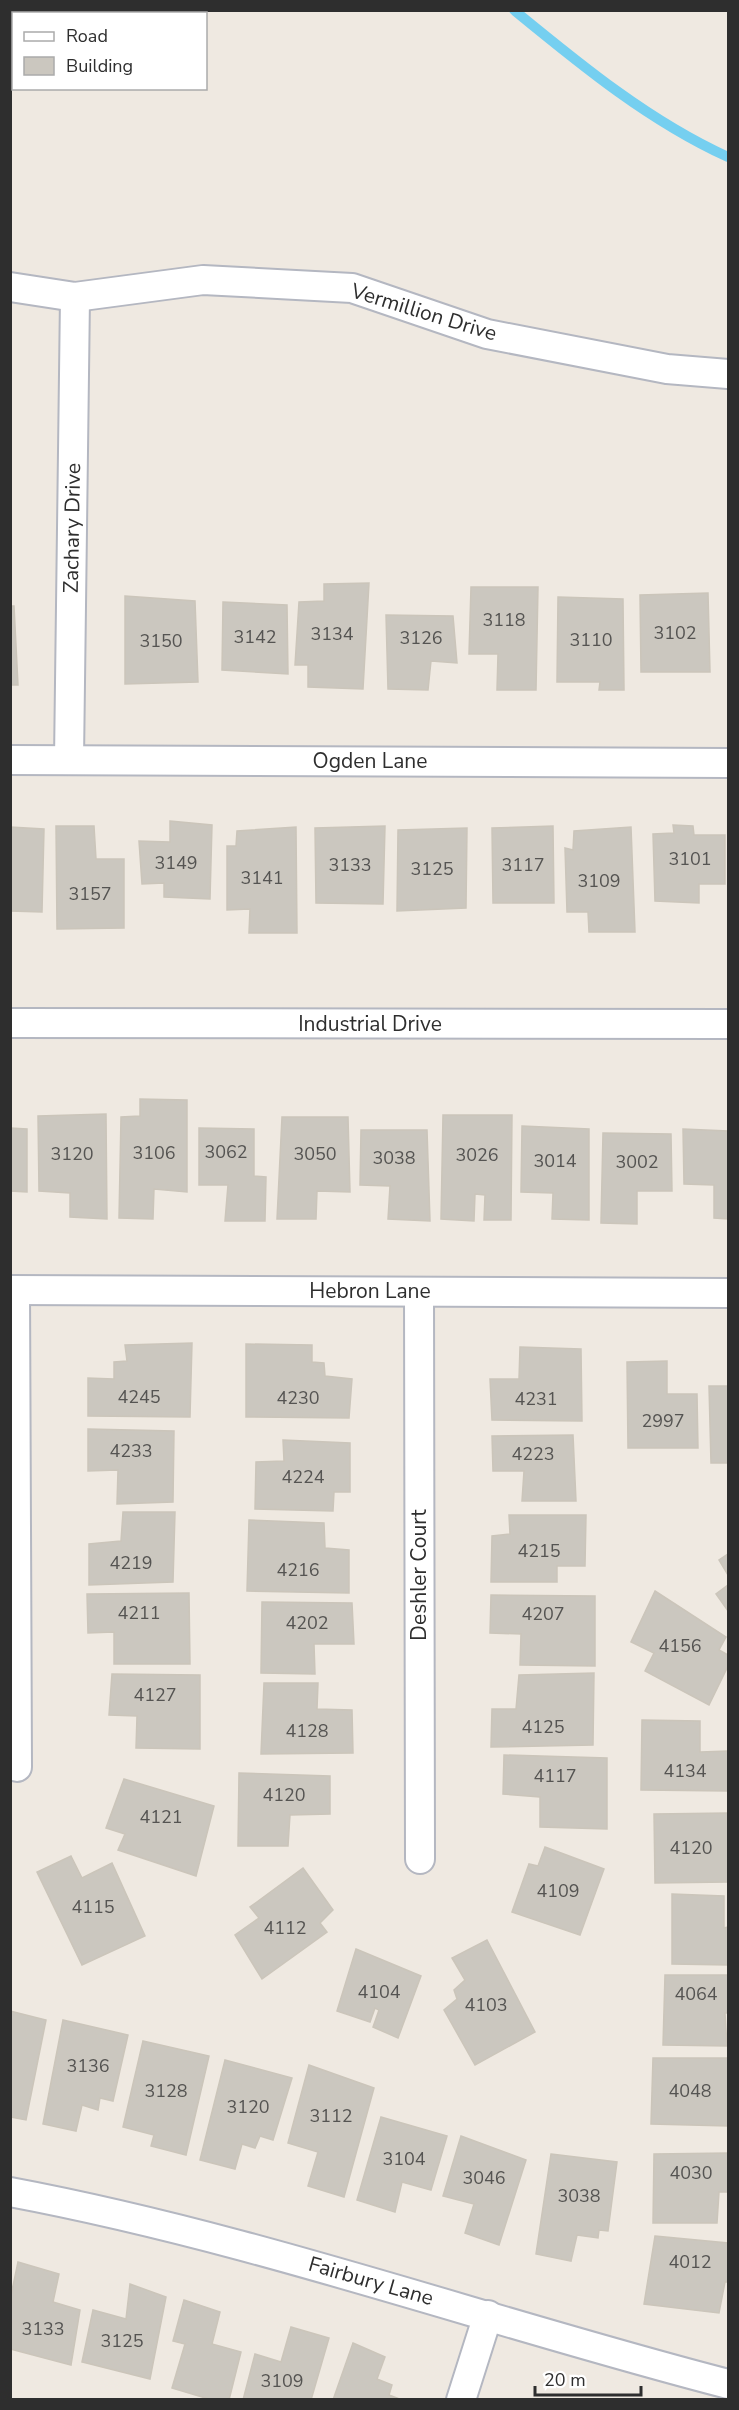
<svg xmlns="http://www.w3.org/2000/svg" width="739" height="2410" font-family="'Nunito Sans',sans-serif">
<rect width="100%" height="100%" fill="#efe9e1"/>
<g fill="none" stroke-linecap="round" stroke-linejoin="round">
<!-- stream -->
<path stroke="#75cff0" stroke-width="10" d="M514 10C581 65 649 121 728 157"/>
</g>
<!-- building -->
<g fill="#cbc7bf" stroke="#cbc5ba" stroke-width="1.5">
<path d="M369 583 363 689 308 687V665H295L299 602 324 601V584Z"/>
<path d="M471 587H538L536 690H497L498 654H469Z"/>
<path d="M708 593 710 672H641L640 595Z"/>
<path d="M125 596 195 601 198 682 125 684Z"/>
<path d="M558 597 623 599 624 690H599L600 682H557Z"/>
<path d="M223 602 287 605 288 674 222 670Z"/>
<path d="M10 606H14L18 685H10Z"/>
<path d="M386 615 453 616 457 663 431 661 428 690 388 689Z"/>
<path d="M170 821 212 825 210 899 164 897V883L142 884 139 841 170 842Z"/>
<path d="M673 825 693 826 694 835H725V884H699V903L655 901 653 834 674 833Z"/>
<path d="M56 826H94L96 859H124V928L57 929Z"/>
<path d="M385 826 383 904 316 903 315 828Z"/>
<path d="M553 826 554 903H493L492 828Z"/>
<path d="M10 827 44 829 42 912 10 911Z"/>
<path d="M296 827 297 933H249L250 909 227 910V846H236L237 831Z"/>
<path d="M631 827 635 932H589L588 912H567L565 848 573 850 574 831Z"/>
<path d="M467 828 466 908 397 911 398 830Z"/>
<path d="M140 1099 187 1100V1192L154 1189 153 1219 119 1218 121 1117 140 1116Z"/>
<path d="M106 1114 107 1219 70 1217V1193L39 1191 38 1116Z"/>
<path d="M443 1115H512L511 1220H484L485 1195 475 1194 474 1221 441 1219Z"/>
<path d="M282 1117H348L350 1192 317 1191 316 1219H277Z"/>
<path d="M522 1126 589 1129V1220L552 1219 553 1193 521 1192Z"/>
<path d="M10 1128 27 1129V1192L10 1191Z"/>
<path d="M199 1128 254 1129V1176L266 1177 265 1221H225L228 1185H199Z"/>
<path d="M683 1129 728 1131V1219L714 1218V1185L684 1184Z"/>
<path d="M361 1130H427L430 1221 388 1219 390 1186 360 1185Z"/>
<path d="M603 1133 671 1134 672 1191H637V1224L601 1223Z"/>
<path d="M192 1343 190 1417 88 1416V1378L114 1379V1362L127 1361 125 1345Z"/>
<path d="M246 1344 312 1345V1362L324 1363 325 1376 352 1379 349 1418 246 1417Z"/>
<path d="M520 1347 581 1349 582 1421 492 1420 490 1379H519Z"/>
<path d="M667 1361V1394H697L698 1448H628L627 1362Z"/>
<path d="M709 1386H728V1463H711Z"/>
<path d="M88 1429 174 1431 173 1502 117 1504 118 1470 88 1471Z"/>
<path d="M573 1435 576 1501H522L524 1471H493L492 1436Z"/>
<path d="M283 1440 350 1443V1492H334L333 1511 255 1509 256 1462 284 1461Z"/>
<path d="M123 1512H175L173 1582 89 1585V1544L121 1541Z"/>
<path d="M509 1515H586L585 1566H557V1582H491L492 1536 510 1534Z"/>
<path d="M249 1520 324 1523 325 1548 349 1550V1593L247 1591Z"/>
<path d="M728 1554V1575L719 1560Z"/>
<path d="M728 1585V1611L716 1594Z"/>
<path d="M655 1591 726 1637 719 1650 728 1655V1666L709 1705 645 1671 654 1653 631 1642Z"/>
<path d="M189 1593 190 1664H114V1632L88 1633 87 1594Z"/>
<path d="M491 1595 595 1596V1666L520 1665 521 1634 490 1633Z"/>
<path d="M262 1602 352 1603 354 1644H314L315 1674 261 1673Z"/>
<path d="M594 1673 593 1745 491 1747 492 1709H516L519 1675Z"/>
<path d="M112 1674 200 1675V1749L136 1748 137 1716 109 1715Z"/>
<path d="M264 1683H318L317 1709 352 1710 353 1753 261 1754Z"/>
<path d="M642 1720 700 1721V1752L728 1751V1791L641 1790Z"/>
<path d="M504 1755 607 1758V1829L540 1827V1797L503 1794Z"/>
<path d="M239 1773 330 1776V1814L290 1815 288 1846H238Z"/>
<path d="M124 1779 214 1806 196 1876 118 1850 125 1834 106 1828Z"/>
<path d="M728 1813V1882L655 1883 654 1814Z"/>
<path d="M545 1847 604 1869 580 1935 512 1912 529 1864 538 1866Z"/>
<path d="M71 1856 82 1878 112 1863 145 1936 82 1965 37 1872Z"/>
<path d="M303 1868 333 1910 320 1923 327 1932 262 1979 235 1935 259 1918 250 1907Z"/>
<path d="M672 1894 724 1896V1928L728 1927V1965L672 1964Z"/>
<path d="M487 1940 535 2032 475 2065 444 2010 457 1999 454 1990 465 1980 452 1958Z"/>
<path d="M356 1949 421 1976 398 2038 373 2027 379 2010 375 2008 370 2022 337 2011Z"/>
<path d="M665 1975H728V2013H725L727 2046 663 2045Z"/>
<path d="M10 2011 46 2020 26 2120 10 2117Z"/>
<path d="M63 2020 128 2035 113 2101 100 2098 98 2110 82 2105 76 2131 43 2124Z"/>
<path d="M143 2041 209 2056 186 2155 151 2146 154 2135 123 2127Z"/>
<path d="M653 2058H728V2126L651 2124Z"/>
<path d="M225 2060 292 2078 273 2140 260 2136 255 2148 242 2144 235 2169 200 2160Z"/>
<path d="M309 2065 374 2088 344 2197 308 2186 318 2152 288 2143Z"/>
<path d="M381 2117 447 2136 431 2190 402 2182 395 2212 357 2200Z"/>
<path d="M461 2136 526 2160 499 2245 465 2233 474 2204 443 2196Z"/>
<path d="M728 2153V2192H719L717 2223H653L654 2154Z"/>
<path d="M551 2154 617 2162 608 2231 599 2230 598 2238 577 2235 571 2261 536 2254Z"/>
<path d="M655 2236 728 2243V2282H725L719 2313 644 2304Z"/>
<path d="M18 2262 59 2274 53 2302 80 2310 71 2365 10 2349V2300Z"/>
<path d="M130 2284 166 2297 150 2379 82 2362 93 2310 126 2319Z"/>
<path d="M184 2300 220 2312 212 2344 241 2352 229 2400H212L172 2388 185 2344 173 2341Z"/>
<path d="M291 2327 329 2338 311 2400H243L255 2354 281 2362Z"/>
<path d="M353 2343 385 2357 377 2379 392 2385 389 2395 402 2400H333Z"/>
</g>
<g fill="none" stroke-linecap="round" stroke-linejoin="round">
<defs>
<g id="minor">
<path d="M10 287 75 297 203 280 352 288 487 334 667 369 728 374"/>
<path d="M10 760 728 763"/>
<path d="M69 760 75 297"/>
<path d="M10 1023 728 1024"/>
<path d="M10 1290 728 1293"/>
<path d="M15 1290 17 1767"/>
<path d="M419 1292 420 1859"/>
<path d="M10 2192C255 2238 488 2322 728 2384"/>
<path d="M461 2400 488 2315"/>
</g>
</defs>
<!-- minor casing -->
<use href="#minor" stroke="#b4b7c1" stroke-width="32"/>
<!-- minor -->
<use href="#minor" stroke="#fff" stroke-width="28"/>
</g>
<g text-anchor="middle" stroke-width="6" stroke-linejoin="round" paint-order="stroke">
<!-- number labels -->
<g font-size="18" fill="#555452">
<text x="504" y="626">3118</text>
<text x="675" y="639">3102</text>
<text x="332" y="640">3134</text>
<text x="255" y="643">3142</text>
<text x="421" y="644">3126</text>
<text x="591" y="646">3110</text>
<text x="161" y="647">3150</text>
<text x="690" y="865">3101</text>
<text x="176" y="869">3149</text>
<text x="350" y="871">3133</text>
<text x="523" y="871">3117</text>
<text x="432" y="875">3125</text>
<text x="262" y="884">3141</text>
<text x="599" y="887">3109</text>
<text x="90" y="900">3157</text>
<text x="226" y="1158">3062</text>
<text x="154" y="1159">3106</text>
<text x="72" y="1160">3120</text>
<text x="315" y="1160">3050</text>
<text x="477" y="1161">3026</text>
<text x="394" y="1164">3038</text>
<text x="555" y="1167">3014</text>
<text x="637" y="1168">3002</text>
<text x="139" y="1403">4245</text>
<text x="298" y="1404">4230</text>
<text x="536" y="1405">4231</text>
<text x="663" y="1427">2997</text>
<text x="131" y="1457">4233</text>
<text x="533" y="1460">4223</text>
<text x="303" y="1483">4224</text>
<text x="539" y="1557">4215</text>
<text x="131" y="1569">4219</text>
<text x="298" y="1576">4216</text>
<text x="139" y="1619">4211</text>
<text x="543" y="1620">4207</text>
<text x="307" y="1629">4202</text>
<text x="680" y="1652">4156</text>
<text x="155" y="1701">4127</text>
<text x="543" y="1733">4125</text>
<text x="307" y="1737">4128</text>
<text x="685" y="1777">4134</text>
<text x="555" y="1782">4117</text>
<text x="284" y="1801">4120</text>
<text x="161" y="1823">4121</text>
<text x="691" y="1854">4120</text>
<text x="558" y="1897">4109</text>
<text x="93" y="1913">4115</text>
<text x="285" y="1934">4112</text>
<text x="379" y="1998">4104</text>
<text x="696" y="2000">4064</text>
<text x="486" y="2011">4103</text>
<text x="88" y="2072">3136</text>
<text x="166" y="2097">3128</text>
<text x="690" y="2097">4048</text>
<text x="248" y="2113">3120</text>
<text x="331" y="2122">3112</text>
<text x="404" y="2165">3104</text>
<text x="691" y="2179">4030</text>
<text x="484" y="2184">3046</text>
<text x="579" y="2202">3038</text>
<text x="690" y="2268">4012</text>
<text x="43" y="2335">3133</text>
<text x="122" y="2347">3125</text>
<text x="282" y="2387">3109</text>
</g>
<!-- street labels -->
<g font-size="21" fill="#2e2e2e" stroke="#fff">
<text transform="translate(424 312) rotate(17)" y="7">Vermillion Drive</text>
<text transform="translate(72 528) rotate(-89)" y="7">Zachary Drive</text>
<text x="370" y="768">Ogden Lane</text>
<text x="370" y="1031">Industrial Drive</text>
<text x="370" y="1298">Hebron Lane</text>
<text transform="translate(419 1575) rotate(-90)" y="7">Deshler Court</text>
<text transform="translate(371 2281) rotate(16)" y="7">Fairbury Lane</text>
</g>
</g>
<!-- border -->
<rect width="739" height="2410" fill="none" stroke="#2e2e2e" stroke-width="24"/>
<!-- legend -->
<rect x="12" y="12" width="195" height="78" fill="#ffffff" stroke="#ababab" stroke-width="1.5"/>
<rect x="24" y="32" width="30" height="9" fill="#ffffff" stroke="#ababab" stroke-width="1.5"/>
<text x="66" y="42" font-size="18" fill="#2e2e2e">Road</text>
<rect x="24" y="57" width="30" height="18" fill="#cbc7bf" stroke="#ababab" stroke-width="1.5"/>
<text x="66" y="72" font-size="18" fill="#2e2e2e">Building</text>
<!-- scale -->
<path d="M535 2386v9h106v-9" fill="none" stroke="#2e2e2e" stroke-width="3"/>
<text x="544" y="2386" font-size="18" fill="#2e2e2e" stroke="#ffffff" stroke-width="4.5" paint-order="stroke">20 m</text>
</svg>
